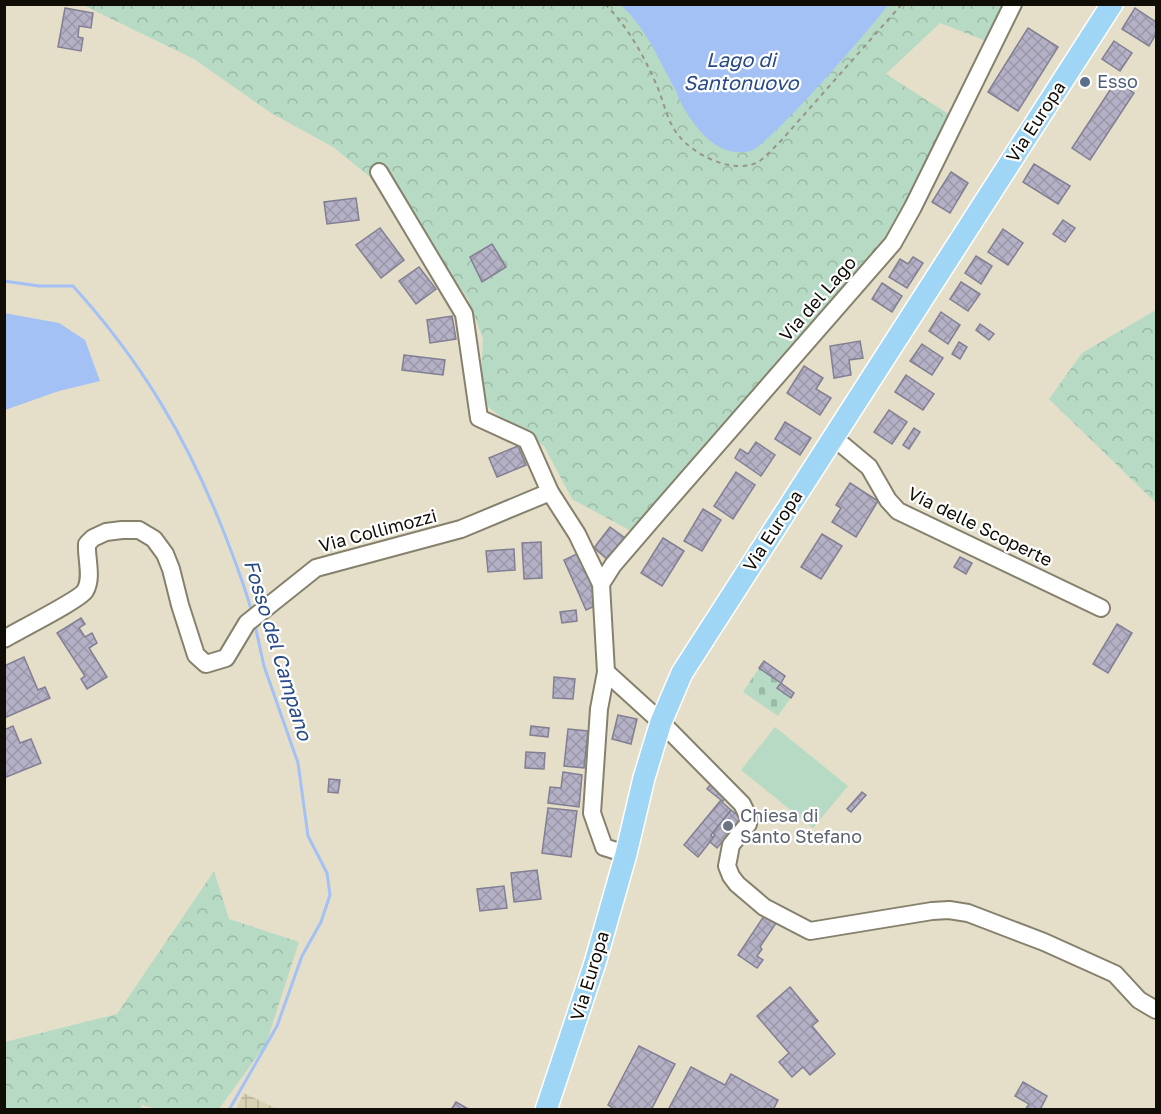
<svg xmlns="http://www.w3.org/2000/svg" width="1161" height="1114" font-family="'Golos Text',sans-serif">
<defs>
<pattern id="industrial-grid" width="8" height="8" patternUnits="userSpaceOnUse" patternTransform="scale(1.5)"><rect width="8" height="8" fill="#dad2b4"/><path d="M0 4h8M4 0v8" fill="none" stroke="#bab399"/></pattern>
<pattern id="forest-crowns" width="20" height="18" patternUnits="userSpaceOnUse" patternTransform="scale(1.5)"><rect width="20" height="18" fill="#b6dac3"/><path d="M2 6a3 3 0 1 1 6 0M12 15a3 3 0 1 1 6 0" fill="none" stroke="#9bbaa6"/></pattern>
<pattern id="cemetery-stones" width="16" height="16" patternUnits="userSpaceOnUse" patternTransform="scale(1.5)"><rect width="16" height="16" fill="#b6dac3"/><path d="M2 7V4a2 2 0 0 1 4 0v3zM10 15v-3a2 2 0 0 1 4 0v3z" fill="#9bbaa6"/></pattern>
<pattern id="building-cross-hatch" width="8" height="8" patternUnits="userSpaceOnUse" patternTransform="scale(1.5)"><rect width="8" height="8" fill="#b4b1c7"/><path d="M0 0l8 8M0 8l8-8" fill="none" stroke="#9a97a9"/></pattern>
</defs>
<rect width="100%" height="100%" fill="#e5dfc9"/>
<!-- industrial -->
<path fill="url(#industrial-grid)" d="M244 1093 277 1109H236Z"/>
<!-- forest -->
<g fill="url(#forest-crowns)">
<path d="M83 5H1004L986 41 940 23 886 74 950 115 890 236 633 532 572 499 544 446 512 426 480 400 483 339 468 299 401 202 333 147 271 113 194 59Z"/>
<path d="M1156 310V503L1049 399 1082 353Z"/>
<path d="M214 871 229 919 299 942 266 1044 219 1109H157L142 1105 140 1110 5 1109V1042L117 1014Z"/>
</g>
<!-- cemetery -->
<path fill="url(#cemetery-stones)" d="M764 661 785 676 781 683 794 693 778 716 743 692Z"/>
<!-- garden -->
<path fill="#b6dac3" d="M775 727 848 786 813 828 741 770Z"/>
<!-- water -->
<g fill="#a3c1f4">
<path d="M621 5H888C873 26 768 147 750 151 720 158 699 133 685 110 681 104 678 96 675 89 659 60 646 28 621 5Z"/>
<path d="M4 313 59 323 85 340 100 381 59 391 5 410Z"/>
</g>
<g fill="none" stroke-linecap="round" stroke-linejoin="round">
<!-- stream -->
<g stroke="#a3c1f4" stroke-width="3">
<path d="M4 281 39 286H73C142 362 188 440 225 535 235 561 245 586 252 613"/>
<path d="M229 1110 277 1026 302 956 321 922 330 895 327 873 308 836 298 763 264 666 255 625"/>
</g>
</g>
<!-- building -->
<g fill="url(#building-cross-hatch)" stroke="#827f93" stroke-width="1.5">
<path d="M65 8 93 13 91 28 79 26 78 37 83 38 81 51 58 47Z"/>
<path d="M1135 8 1156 22V34L1149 46 1122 29Z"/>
<path d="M1028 28 1058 47 1018 111 988 92Z"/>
<path d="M1114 41 1132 53 1120 71 1102 59Z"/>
<path d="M1116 81 1134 93 1090 160 1072 148Z"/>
<path d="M1034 164 1070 186 1058 204 1023 182Z"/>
<path d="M951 172 968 183 950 213 932 202Z"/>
<path d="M356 198 359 220 327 224 324 202Z"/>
<path d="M1063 220 1075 228 1065 242 1053 234Z"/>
<path d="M380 228 404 260 381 278 356 245Z"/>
<path d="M1003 229 1023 243 1008 265 988 252Z"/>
<path d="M492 244 506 267 482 282 470 257Z"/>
<path d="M976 256 992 266 981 284 965 273Z"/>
<path d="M913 257 923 263 907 288 889 277 900 259 908 264Z"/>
<path d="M419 267 436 289 416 304 399 281Z"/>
<path d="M961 282 980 294 968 311 950 299Z"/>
<path d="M882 283 902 296 892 312 872 299Z"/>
<path d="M941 312 960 325 948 344 929 331Z"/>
<path d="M452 316 456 339 430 343 427 320Z"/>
<path d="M980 324 994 334 989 340 976 330Z"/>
<path d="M860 341 863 358 849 360 851 375 834 378 830 346Z"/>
<path d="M959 342 967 347 960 359 952 354Z"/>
<path d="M922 344 943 358 932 375 910 361Z"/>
<path d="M404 355 445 360 443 375 402 370Z"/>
<path d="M804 366 823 378 816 389 831 398 820 415 787 393Z"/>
<path d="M906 375 934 394 923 410 895 392Z"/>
<path d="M889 410 907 422 892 444 874 432Z"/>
<path d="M785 422 811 438 800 455 775 439Z"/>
<path d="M914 428 920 432 909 449 903 445Z"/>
<path d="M756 442 775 455 761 476 735 458 740 449 748 454Z"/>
<path d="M518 446 526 465 497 477 489 458Z"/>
<path d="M736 472 755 485 733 519 714 506Z"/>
<path d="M850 483 878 501 856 537 832 522 841 508 836 505Z"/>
<path d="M703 509 721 520 702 551 684 541Z"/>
<path d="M610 527 625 538 608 560 594 548Z"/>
<path d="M822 534 842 546 821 579 801 567Z"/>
<path d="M663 538 684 551 662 586 641 573Z"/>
<path d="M541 542 542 578 524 579 522 543Z"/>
<path d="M514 549 515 570 488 572 486 551Z"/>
<path d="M581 552 599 595 597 605 586 610 564 560Z"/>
<path d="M960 557 972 563 966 574 954 567Z"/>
<path d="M576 610 577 621 562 623 560 612Z"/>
<path d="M81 618 85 624 79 628 85 637 92 633 97 643 89 648 107 677 87 689 81 679 85 676 57 633Z"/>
<path d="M1117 624 1132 633 1108 673 1093 664Z"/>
<path d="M24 657 38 690 45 687 50 698 4 718V666Z"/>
<path d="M764 661 785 676 781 683 759 668Z"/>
<path d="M554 677 575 679 573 699 553 698Z"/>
<path d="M781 683 794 693 791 698 777 688Z"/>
<path d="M618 715 637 719 631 744 612 739Z"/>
<path d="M13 726 20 743 31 739 41 763 4 778V730Z"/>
<path d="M531 726 549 728 548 737 530 735Z"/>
<path d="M568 729 588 731 584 768 564 766Z"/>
<path d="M526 752 545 753 544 769 525 768Z"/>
<path d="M563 772 582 775 579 807 548 803 550 787 561 788Z"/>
<path d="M329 779 340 780 338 793 328 792Z"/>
<path d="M711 784 727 796 722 802 731 810 711 835 713 838 698 857 684 845 721 800 707 789Z"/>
<path d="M862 792 866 795 851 812 847 809Z"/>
<path d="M548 808 577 811 571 857 542 853Z"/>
<path d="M731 810 744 820 724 844 722 842 717 848 710 842 715 835 713 833Z"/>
<path d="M537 870 541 899 514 902 511 873Z"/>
<path d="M504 886 507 908 480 911 477 889Z"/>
<path d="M764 916 776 923 760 947 762 949 757 956 763 960 757 968 738 955Z"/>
<path d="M790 987 818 1021 812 1026 835 1054 810 1075 803 1067 792 1077 779 1062 789 1053 757 1016Z"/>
<path d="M639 1046 675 1064 651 1110H616L608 1105Z"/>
<path d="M691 1067 725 1085 731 1074 778 1100 773 1110H668Z"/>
<path d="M1023 1082 1047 1096 1041 1108 1044 1110H1025L1029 1104 1015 1096Z"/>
<path d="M456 1102 470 1110H451Z"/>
</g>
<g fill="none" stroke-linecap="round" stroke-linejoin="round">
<defs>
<g id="minor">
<path d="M379 172 464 314 479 418 527 440 550 492 577 534 601 584 606 672 599 709 592 813 604 847 626 854"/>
<path d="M833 437 869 467 888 500 898 511 1101 608"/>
<path d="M601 584 613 565 662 508 893 243 913 207 1013 4"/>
<path d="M4 639C19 630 79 600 85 591 93 578 86 558 87 544L93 538 106 532 122 530H139L154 539 165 554 171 569 180 605 196 655 206 664 226 658 247 623 316 568 461 529 550 492"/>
<path d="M606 672 661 722 742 804 749 818 748 824 731 845 727 866 731 876 737 884 764 907 810 931 932 911 949 910 968 913 1044 942 1115 974 1139 1000 1156 1010"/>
</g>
<path id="major" d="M546 1110 595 963 626 854 644 778 661 722 682 673 1112 4"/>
</defs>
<!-- minor casing -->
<use href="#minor" stroke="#86816c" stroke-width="20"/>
<!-- major casing -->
<use href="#major" stroke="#fff" stroke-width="24"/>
<!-- path -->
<path stroke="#999584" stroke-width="2" stroke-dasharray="4.5 4.5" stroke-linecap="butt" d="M605 4C628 27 644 56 657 86 664 102 667 122 679 136 694 155 734 175 758 162 765 158 772 149 779 143L902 4"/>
<!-- minor -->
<use href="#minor" stroke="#fff" stroke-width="16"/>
<!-- major -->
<use href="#major" stroke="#9fd6f5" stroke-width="21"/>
</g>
<!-- markers -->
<circle fill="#5c6f8a" stroke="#fff" stroke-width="2" cx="1085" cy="82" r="6"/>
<circle fill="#6b7280" stroke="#fff" stroke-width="2" cx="728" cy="826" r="6"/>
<g text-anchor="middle" stroke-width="4.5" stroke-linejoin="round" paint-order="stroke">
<!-- service labels -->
<g font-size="18" fill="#4e5e75" stroke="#fff" text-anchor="start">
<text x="1097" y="88">Esso</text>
</g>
<!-- street labels -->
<g font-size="18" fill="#0f0d06" stroke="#fff">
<text transform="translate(1036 122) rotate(-57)" y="6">Via Europa</text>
<text transform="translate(818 299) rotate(-49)" y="6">Via del Lago</text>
<text transform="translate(980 527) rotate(26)" y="6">Via delle Scoperte</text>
<text transform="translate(378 531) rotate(-15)" y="6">Via Collimozzi</text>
<text transform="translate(773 531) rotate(-57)" y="6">Via Europa</text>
<text transform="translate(590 976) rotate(-73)" y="6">Via Europa</text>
</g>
<!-- worship labels -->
<g font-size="18" fill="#5b616d" stroke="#fff" text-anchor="start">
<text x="740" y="822">Chiesa di<tspan x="740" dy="21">Santo Stefano</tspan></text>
</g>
<!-- water labels -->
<g font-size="20" font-style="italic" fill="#284a87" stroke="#fff">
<text x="741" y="67">Lago di<tspan x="741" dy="23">Santonuovo</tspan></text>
<text transform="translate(278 650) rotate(73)" y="7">Fosso del Campano</text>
</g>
</g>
<!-- border -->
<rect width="1161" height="1114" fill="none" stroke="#0f0d06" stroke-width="12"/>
</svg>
